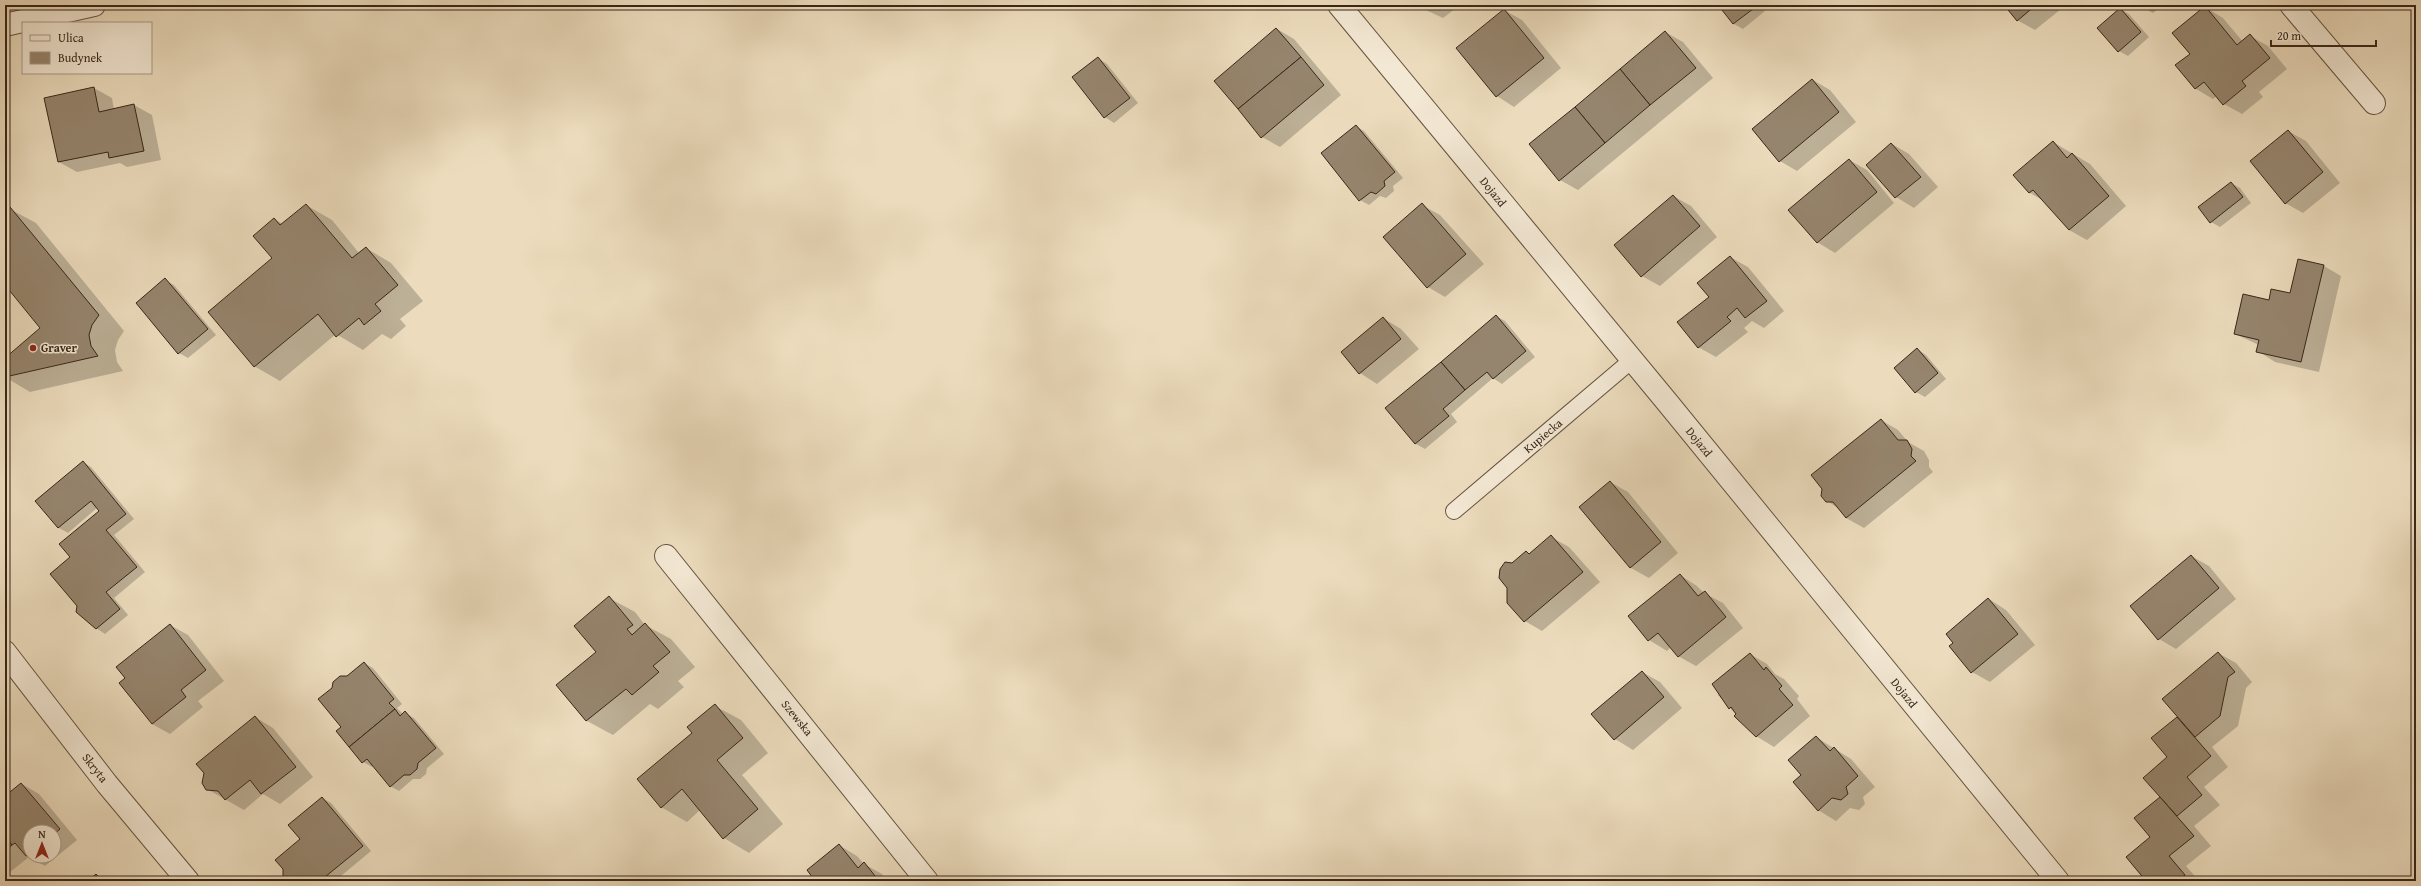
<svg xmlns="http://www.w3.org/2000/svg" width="2421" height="886" font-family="'Gentium Book Plus',serif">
<rect width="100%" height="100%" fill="#ecdcbd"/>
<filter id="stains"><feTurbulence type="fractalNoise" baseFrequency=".005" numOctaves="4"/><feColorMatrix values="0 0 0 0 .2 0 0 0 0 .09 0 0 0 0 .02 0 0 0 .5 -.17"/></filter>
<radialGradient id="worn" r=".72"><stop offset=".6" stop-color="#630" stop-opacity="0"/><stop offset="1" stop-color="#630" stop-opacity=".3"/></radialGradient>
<!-- shadow -->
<g fill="#0003" fill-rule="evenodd">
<path d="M1415 5H1460L1443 18Z"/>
<path d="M1719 5H1760L1765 11 1743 29 1734 24Z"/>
<path d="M2005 5H2066L2035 30 2017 20Z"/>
<path d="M2138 5H2162L2153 13Z"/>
<path d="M2367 5H2381L2375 10Z"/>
<path d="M2205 7 2223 18 2243 42 2250 36 2268 46 2287 69 2259 92 2263 97 2242 114 2224 104 2217 96 2213 99 2196 89 2177 66 2191 54Z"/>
<path d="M2120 9 2129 14 2149 37 2128 56 2119 51 2099 28Z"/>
<path d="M1504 10 1522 20 1561 68 1514 107 1497 96Z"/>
<path d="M1277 29 1294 39 1341 95 1280 147 1262 137Z"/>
<path d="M1665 32 1683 42 1713 78 1578 190 1560 180Z"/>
<path d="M1098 58 1107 64 1138 103 1114 123 1105 117 1074 77Z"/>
<path d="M1813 80 1830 90 1856 122 1797 171 1780 161Z"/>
<path d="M94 88 112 98 114 110 134 105 152 115 161 160 127 167 120 163 77 172 59 162Z"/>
<path d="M1356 126 1364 131 1403 178 1393 186 1394 191 1386 198 1380 196 1369 205 1360 200 1322 154Z"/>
<path d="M2288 131 2306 141 2340 183 2303 213 2285 203Z"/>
<path d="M2053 142 2090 164 2126 206 2087 240 2069 230 2044 201 2030 193 2015 175Z"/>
<path d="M1892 144 1909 154 1938 187 1914 208 1896 197 1868 165Z"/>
<path d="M1849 160 1867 170 1894 203 1835 253 1817 242Z"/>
<path d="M2231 183 2240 188 2251 203 2220 227 2211 222Z"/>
<path d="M1673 196 1691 206 1717 237 1660 286 1642 276Z"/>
<path d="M306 205 332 220 359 253 366 248 391 263 423 301 400 319 406 326 391 339 382 334 363 350 336 334 280 381 254 366 273 259 274 219 283 224Z"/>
<path d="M1422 205 1440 215 1484 264 1445 297 1428 287Z"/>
<path d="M10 209 36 223 124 331 118 340 115 350 117 362 123 371 30 392 5 377V359L42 328 5 283V213Z"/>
<path d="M1730 257 1748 267 1784 311 1764 328 1752 321 1744 328 1748 332 1716 357 1698 347 1710 297Z"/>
<path d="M2324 266 2341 276 2319 372 2275 362 2258 351 2259 345 2235 334 2269 301 2291 294Z"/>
<path d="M165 280 174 285 216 335 188 358 179 353Z"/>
<path d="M1496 316 1505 321 1535 357 1502 384 1493 378 1451 414 1457 422 1425 449 1416 444 1386 408Z"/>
<path d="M1383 318 1401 329 1419 349 1377 384 1360 373Z"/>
<path d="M1917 349 1926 355 1946 379 1925 397 1916 392 1895 368Z"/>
<path d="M1881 420 1898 430 1908 442 1924 451 1929 460V467L1933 472 1864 528 1846 518 1838 508 1827 501 1823 489Z"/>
<path d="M83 462 91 467 134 519 114 535 145 572 114 598 128 615 105 634 96 628 78 606 71 557 101 511 98 507 68 533 59 528 36 501Z"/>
<path d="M1610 482 1628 492 1678 553 1649 578 1631 568 1580 507Z"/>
<path d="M1551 537 1569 547 1600 582 1542 631 1525 621 1508 588 1512 564 1530 555Z"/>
<path d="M2191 556 2209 566 2236 599 2176 649 2159 639Z"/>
<path d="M1680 575 1697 586 1704 593 1723 603 1743 628 1696 666 1678 656 1671 647 1667 651 1649 640 1630 617Z"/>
<path d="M609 598 635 612 645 625 671 639 695 667 678 681 684 687 658 709 650 704 613 735 587 721 557 685 597 652Z"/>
<path d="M1989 599 2006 610 2035 645 1990 682 1972 672 1955 643Z"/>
<path d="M170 625 188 635 224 681 198 701 203 707 170 734 152 724 126 678Z"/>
<path d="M2218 653 2236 663 2252 682 2246 688 2238 726 2212 747 2228 767 2204 787 2220 805 2194 826 2211 846 2186 866 2199 881H2147L2151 837 2136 818 2161 797 2169 757 2153 739 2178 717Z"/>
<path d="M1750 654 1767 664 1775 674 1784 679 1799 696 1797 699 1810 716 1774 747 1756 736 1718 695Z"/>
<path d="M364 663 373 668 402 704 397 708 403 714 405 713 414 718 444 754 427 768 426 774 420 779H413L399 791 390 786 374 765 372 767 363 762 342 727 347 677Z"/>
<path d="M1642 672 1660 682 1682 708 1633 750 1615 739 1593 714Z"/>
<path d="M715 706 741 720 768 753 742 775 783 824 749 853 724 838 700 810 687 822 661 807 693 733Z"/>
<path d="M255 717 273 728 313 777 280 804 263 794 244 810 207 789Z"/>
<path d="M1816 737 1851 759 1875 787 1863 797 1865 804 1859 810 1850 808 1836 821 1818 810 1802 775Z"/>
<path d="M22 784 39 794 77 840 45 866 29 857 5 876V798ZM30 832H54V856H30Z"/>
<path d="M322 798 331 803 371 851 335 881H284V868Z"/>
<path d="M839 845 857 856 864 864 882 874 888 881H816Z"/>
<path d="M96 875 106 881H89Z"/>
<path d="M413 878 419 881H408Z"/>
</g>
<!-- building -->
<g fill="#96856e" stroke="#382618">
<path d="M1718 5H1757V6L1733 24Z"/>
<path d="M2004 5H2036L2017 21Z"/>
<path d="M2205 6 2237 45 2250 34 2270 58 2242 81 2246 86 2223 105 2204 82 2195 89 2175 65 2190 54 2172 33Z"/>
<path d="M2120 8 2141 32 2118 52 2097 28Z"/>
<path d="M1504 9 1544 58 1496 97 1456 48Z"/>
<path d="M1276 28 1301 57 1238 109 1214 81Z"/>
<path d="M1665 31 1696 68 1650 105 1620 69Z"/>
<path d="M1098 57 1130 98 1104 118 1072 77Z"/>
<path d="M1301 57 1324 85 1261 138 1238 109Z"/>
<path d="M1620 69 1650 105 1605 143 1575 107Z"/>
<path d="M1812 79 1839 112 1779 162 1752 129Z"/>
<path d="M94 87 99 112 134 104 144 151 109 158 108 152 58 162 44 98Z"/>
<path d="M1575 107 1605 143 1559 181 1529 144Z"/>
<path d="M1356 125 1395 172 1384 181 1385 186 1376 194 1371 192 1359 201 1321 153Z"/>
<path d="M2288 130 2323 172 2285 204 2250 161Z"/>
<path d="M2053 141 2067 158 2072 153 2109 196 2069 230 2033 190 2029 193 2013 175Z"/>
<path d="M1891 143 1921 177 1895 198 1866 165Z"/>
<path d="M1849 159 1877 192 1817 243 1788 210Z"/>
<path d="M2231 182 2243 197 2210 223 2198 207Z"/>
<path d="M1673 195 1700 226 1641 277 1614 245Z"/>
<path d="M1422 203 1466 254 1427 288 1383 237Z"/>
<path d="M306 204 352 258 366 247 398 285 375 304 381 311 364 325 359 318 336 337 318 314 254 367 208 312 272 258 253 236 274 218 280 225Z"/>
<path d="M10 207 99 315 92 325 89 335 91 346 98 356 5 377V358L40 328 5 285V211Z"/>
<path d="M1730 256 1767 301 1745 318 1737 308 1727 317 1731 321 1698 348 1677 322 1709 297 1697 283Z"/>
<path d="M2298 259 2324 265 2301 362 2256 352 2259 340 2234 334 2243 294 2269 300 2271 289 2290 293Z"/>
<path d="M165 278 208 329 178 354 136 303Z"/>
<path d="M1496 315 1526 351 1493 379 1487 372 1465 390 1441 362Z"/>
<path d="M1383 317 1401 339 1359 374 1341 352Z"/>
<path d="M1917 348 1938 373 1915 393 1894 368Z"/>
<path d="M1441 362 1465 390 1443 409 1449 416 1415 444 1385 408Z"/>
<path d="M1881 419 1898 440H1907L1912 449 1911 456 1916 461 1846 518 1833 502H1826L1821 496 1822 489 1811 475Z"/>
<path d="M83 461 126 514 106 530 137 567 106 592 120 609 96 629 76 612 77 606 50 574 70 557 59 544 99 511 91 501 58 528 35 501Z"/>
<path d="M1610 481 1661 542 1630 568 1579 507Z"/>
<path d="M1551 535 1583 572 1524 622 1507 603V588L1499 578 1500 569 1505 562 1512 563 1526 551 1529 554Z"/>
<path d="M2191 555 2219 588 2158 640 2130 606Z"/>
<path d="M1680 574 1698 596 1705 591 1726 617 1678 657 1658 633 1648 641 1628 616Z"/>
<path d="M609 596 633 625 627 629 632 635 645 623 670 652 653 666 659 672 632 695 626 689 586 721 556 685 596 652 574 626Z"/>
<path d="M1988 598 2018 634 1971 673 1949 646 1953 643 1946 634Z"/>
<path d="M170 624 206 670 181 690 186 697 152 724 119 683 125 678 116 667Z"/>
<path d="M2218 652 2235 672 2228 677 2220 716 2195 737 2162 699Z"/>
<path d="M1750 653 1764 670 1766 667 1782 686 1779 689 1793 705 1756 737 1734 716 1736 714 1731 707 1729 709 1712 684Z"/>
<path d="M364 662 394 699 389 703 395 709 349 747 336 731 341 727 318 699 332 688 333 682 340 676H347Z"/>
<path d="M1642 671 1664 697 1614 740 1591 714Z"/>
<path d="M715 704 743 738 717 760 758 809 723 839 682 789 661 808 637 779 692 733 687 727Z"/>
<path d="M395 709 400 716 405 711 436 748 418 763 417 769 410 775H404L390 787 367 759 362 763 349 747Z"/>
<path d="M255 716 296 767 261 794 250 780 225 800 218 791 206 790 202 783 204 773 196 764Z"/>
<path d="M2177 717 2211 756 2187 777 2202 795 2177 816 2143 778 2167 757 2151 738Z"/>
<path d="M1816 736 1830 751 1834 747 1858 776 1846 787 1848 794 1841 800 1832 798 1818 811 1793 782 1801 775 1788 760Z"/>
<path d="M21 783 60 829 54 834V832H30V854L26 856 15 843 12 845 5 837V796Z"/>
<path d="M322 797 363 846 320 881H283V869L275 860 300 839 288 825Z"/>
<path d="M2160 797 2194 836 2169 856 2185 875 2177 881H2146L2126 857 2150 837 2134 818Z"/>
<path d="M5 837 12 845 5 851Z"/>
<path d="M839 844 858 868 864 862 879 881H815L807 870Z"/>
<path d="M96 874 102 881H88Z"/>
</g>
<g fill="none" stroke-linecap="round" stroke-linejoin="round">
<defs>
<path id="service" d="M1454 511 1632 360"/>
<g id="minor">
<path d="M1339 5 1667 402 2058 881"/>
<path d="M2291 5 2374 103"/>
<path d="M666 556 927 881"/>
<path d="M5 652 107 784 188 881"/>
</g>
<path id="tertiary" d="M5 25 94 5"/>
</defs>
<!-- service casing -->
<use href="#service" stroke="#655441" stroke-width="18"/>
<!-- minor casing -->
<use href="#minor" stroke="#655441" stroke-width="24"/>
<!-- tertiary casing -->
<use href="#tertiary" stroke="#655441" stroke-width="24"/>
<!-- service -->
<use href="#service" stroke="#f3e8d4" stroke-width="16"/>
<!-- minor -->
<use href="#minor" stroke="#f3e8d4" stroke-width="22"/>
<!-- tertiary -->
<use href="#tertiary" stroke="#f3e8d4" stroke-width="22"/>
</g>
<!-- markers -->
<circle fill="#8f2418" stroke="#f3e8d4" stroke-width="1.5" cx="33" cy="348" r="4"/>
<g text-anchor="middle" stroke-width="3" stroke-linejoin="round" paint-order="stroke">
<!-- street labels -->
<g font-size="12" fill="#382618" stroke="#f3e8d4">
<text transform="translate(1493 192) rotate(51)" y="4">Dojazd</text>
<text transform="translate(1543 436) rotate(-40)" y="4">Kupiecka</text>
<text transform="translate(1699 442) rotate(51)" y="4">Dojazd</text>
<text transform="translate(1904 693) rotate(51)" y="4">Dojazd</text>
<text transform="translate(797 718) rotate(51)" y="4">Szewska</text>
<text transform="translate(95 768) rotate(52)" y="4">Skryta</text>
</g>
<!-- poi labels -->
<g font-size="12" font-weight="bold" fill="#382618" stroke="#f3e8d4" text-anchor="start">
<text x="41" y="352">Graver</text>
</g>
</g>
<!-- margin -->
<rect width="2421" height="886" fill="none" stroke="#ecdcbd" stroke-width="20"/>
<rect x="6" y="6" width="2409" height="874" fill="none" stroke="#382618" stroke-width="2"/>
<rect x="10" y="10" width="2401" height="866" fill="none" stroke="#382618"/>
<!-- legend -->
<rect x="22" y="22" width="130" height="52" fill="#f3e8d4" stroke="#a89a89"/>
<rect x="30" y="35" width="20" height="6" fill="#f3e8d4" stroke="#a89a89"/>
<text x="58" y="42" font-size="12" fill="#382618">Ulica</text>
<rect x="30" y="52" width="20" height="12" fill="#96856e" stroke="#a89a89"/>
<text x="58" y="62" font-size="12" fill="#382618">Budynek</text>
<!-- north arrow -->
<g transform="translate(42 844)"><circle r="19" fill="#f3e8d4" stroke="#a89a89"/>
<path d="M0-3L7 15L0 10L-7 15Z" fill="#8f2418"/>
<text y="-6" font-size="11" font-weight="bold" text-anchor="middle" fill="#382618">N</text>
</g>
<!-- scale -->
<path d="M2271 40v6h105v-6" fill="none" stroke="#382618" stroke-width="2"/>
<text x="2277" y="40" font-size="12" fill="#382618" stroke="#f3e8d4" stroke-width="3" paint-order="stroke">20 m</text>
<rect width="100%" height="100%" filter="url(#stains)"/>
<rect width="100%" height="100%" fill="url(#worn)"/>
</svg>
